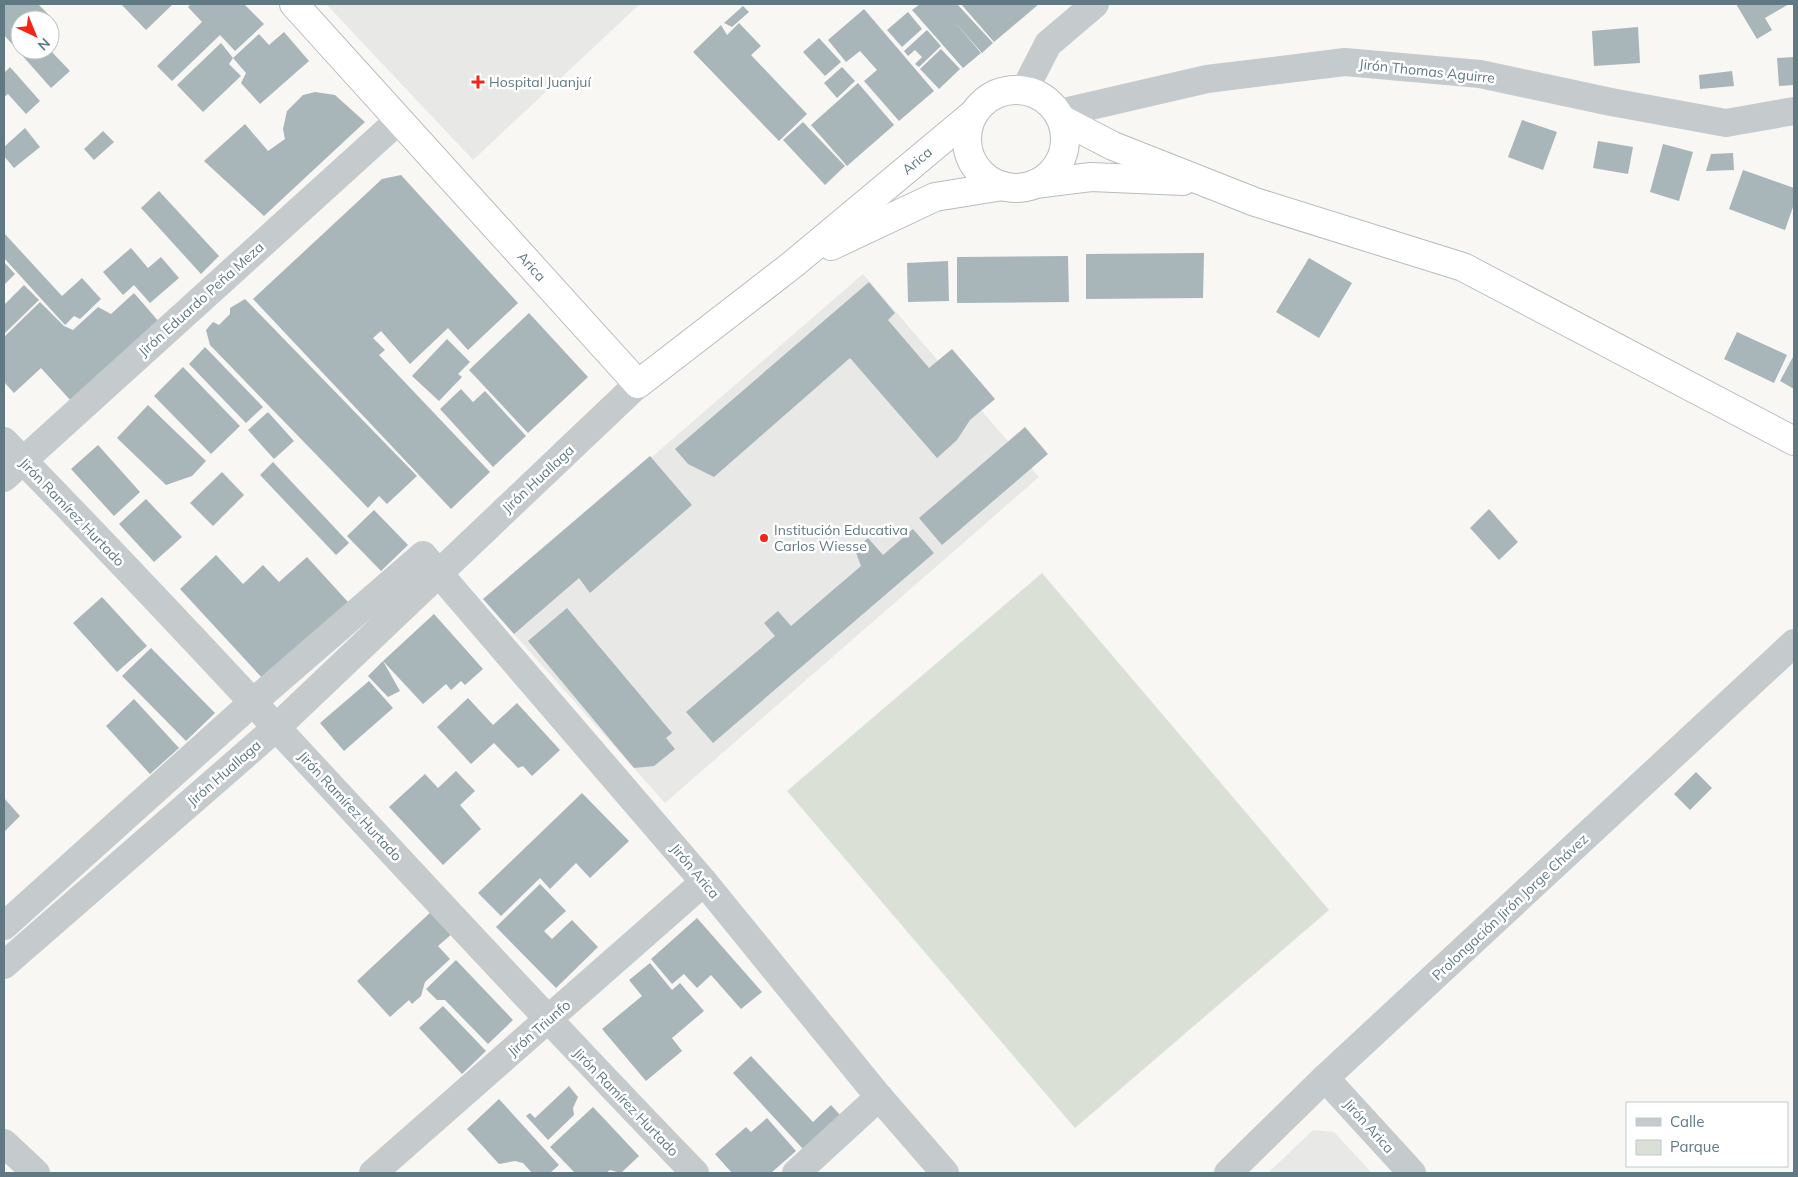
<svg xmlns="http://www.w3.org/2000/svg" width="1798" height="1177" font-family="Mulish,sans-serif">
<rect width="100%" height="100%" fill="#f8f7f4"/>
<!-- built -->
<g fill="#e8e9e7">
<path d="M326 4H640L473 160Z"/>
<path d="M863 274 1039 477 665 803 514 634 488 599Z"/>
<path d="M1313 1130 1334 1132 1372 1173H1268Z"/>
</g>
<!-- green -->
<path fill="#dae0d5" d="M1042 573 1329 910 1075 1128 787 791Z"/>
<!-- building -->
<g fill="#a8b5b9">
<path d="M4 4H38L50 16 46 20H20V50H50L70 71 51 88 4 35Z"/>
<path d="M121 4H173L146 30Z"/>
<path d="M191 4H244L264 24 235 51 220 35 172 81 157 66 202 22 188 7Z"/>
<path d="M920 4H957L993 43 982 53 953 20 981 53 963 68 912 10Z"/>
<path d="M961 4H1039L994 42Z"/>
<path d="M1736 4H1789L1765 18 1772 30 1757 39Z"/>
<path d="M743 6 749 12 732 27 724 23Z"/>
<path d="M864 9 934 91 899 121 864 81 877 70 860 51 846 62 828 40Z"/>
<path d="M908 12 922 29 902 47 887 30Z"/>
<path d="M739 23 761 46 751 55 807 114 779 141 693 52 721 25 727 35Z"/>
<path d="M1638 27 1640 63 1594 66 1592 31Z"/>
<path d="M927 30 941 46 919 67 915 64 922 57 915 50 908 56 904 51Z"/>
<path d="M284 32 309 61 260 104 241 83 246 73 233 58 259 34 269 45Z"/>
<path d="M819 38 841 62 825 76 803 52Z"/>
<path d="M221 43 233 58 229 64 241 76 203 112 177 85Z"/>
<path d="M941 49 960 69 939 89 920 69Z"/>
<path d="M1794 57V85L1779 86 1777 58Z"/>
<path d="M10 67 40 101 26 114 8 94 4 97V73Z"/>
<path d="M842 67 855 81 837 98 824 83Z"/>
<path d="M1732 71 1734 86 1700 89 1699 75Z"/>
<path d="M858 83 894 125 847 166 811 125Z"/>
<path d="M315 92 335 95 365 122 264 216 204 161 245 124 268 151 285 139 283 129 287 111 303 95Z"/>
<path d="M1522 120 1557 132 1543 170 1508 157Z"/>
<path d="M803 122 845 166 825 185 783 140Z"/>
<path d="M25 128 40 147 14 168 4 156V147Z"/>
<path d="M103 131 114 142 94 160 84 149Z"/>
<path d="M1598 141 1633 147 1628 174 1593 168Z"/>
<path d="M1663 144 1693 152 1679 201 1650 192Z"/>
<path d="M1733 153 1734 170 1706 171 1711 154Z"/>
<path d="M1743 170 1794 188V204L1785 230 1729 209Z"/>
<path d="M401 175 518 303 468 350 448 328 410 364 381 331 373 338 385 350 379 355 490 472 451 509 253 299 382 179Z"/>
<path d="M159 191 219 256 201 274 141 208Z"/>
<path d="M4 233 62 296 82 278 101 299 80 319 74 316 65 325 4 258Z"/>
<path d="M131 248 148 268 161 257 179 278 150 303 134 285 123 295 103 272Z"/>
<path d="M1204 253 1203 298 1086 299V254Z"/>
<path d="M1068 256 1069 302 957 303V257Z"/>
<path d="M1309 258 1352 283 1319 338 1276 312Z"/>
<path d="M948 261 949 301 908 302 907 263Z"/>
<path d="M4 262 15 274 4 285Z"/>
<path d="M869 282 895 313 888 320 929 368 952 349 995 399 970 420 957 440 937 458 850 358 714 477 688 464 675 449Z"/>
<path d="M24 285 39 300 4 334V305Z"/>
<path d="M134 293 160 323 72 402 41 368 14 393 4 382V337L40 302 64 326 73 330 98 307 111 314Z"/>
<path d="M245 299 417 476 387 504 379 496 368 508 210 345 206 330 213 322 219 325 230 314V308Z"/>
<path d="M529 313 588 377 528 433 469 370Z"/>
<path d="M1737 332 1787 355 1774 383 1724 359Z"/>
<path d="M447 339 470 362 458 374 462 377 439 401 412 376Z"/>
<path d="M205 347 263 407 246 423 189 364Z"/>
<path d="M1794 355V389L1780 381Z"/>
<path d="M183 367 240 426 211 454 154 396Z"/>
<path d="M461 389 473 402 485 391 526 436 493 467 440 409Z"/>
<path d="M148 405 206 461 192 476 166 485 117 438Z"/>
<path d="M268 412 294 441 274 459 248 430Z"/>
<path d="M1025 427 1048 454 942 545 919 518Z"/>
<path d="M98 445 140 492 114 516 71 469Z"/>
<path d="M650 456 692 505 590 593 579 578 514 634 483 599Z"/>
<path d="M273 462 349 543 336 555 260 475Z"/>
<path d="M222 472 244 495 213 526 190 503Z"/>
<path d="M146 499 182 537 154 562 119 524Z"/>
<path d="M1489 509 1518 542 1499 560 1470 528Z"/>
<path d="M374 510 408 545 381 571 347 536Z"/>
<path d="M913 529 934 553 713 743 686 712 775 636 764 623 778 611 791 626 861 566 855 550 868 538 883 555Z"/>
<path d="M216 555 243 584 263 565 279 582 307 557 348 602 264 680 180 589Z"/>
<path d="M102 597 147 646 117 672 73 623Z"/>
<path d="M567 608 672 733 666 738 675 749 654 766 634 768 528 641Z"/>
<path d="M434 614 483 669 465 685 461 681 451 690 446 684 423 704 383 661Z"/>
<path d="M151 648 215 713 186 741 122 676Z"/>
<path d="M383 661 400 691 388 697 368 676Z"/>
<path d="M369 681 393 708 344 751 320 723Z"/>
<path d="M468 698 493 725 517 703 560 750 532 776 523 766 518 768 494 743 471 764 437 727Z"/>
<path d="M134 699 179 748 150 774 106 726Z"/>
<path d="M456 771 475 791 460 805 481 829 443 865 389 807 425 774 438 788Z"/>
<path d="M1696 772 1712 788 1690 810 1674 794Z"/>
<path d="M582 793 629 841 590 878 576 863 550 889 540 878 501 916 478 893Z"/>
<path d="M4 798 20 816 4 832Z"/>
<path d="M540 884 566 911 544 931 552 939 572 920 598 947 556 988 496 927Z"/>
<path d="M433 910 454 932 438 946 450 959 425 982 421 996 412 1004 409 1000 390 1017 357 981Z"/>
<path d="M697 918 762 992 741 1009 711 975 697 988 684 974 672 984 651 959Z"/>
<path d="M456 960 513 1020 488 1044 445 1000H437L426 989Z"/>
<path d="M650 963 672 990 680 983 704 1011 672 1038 682 1051 646 1081 602 1029 642 996 629 980Z"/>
<path d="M443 1006 486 1051 462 1074 419 1028Z"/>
<path d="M751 1056 813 1122 831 1105 841 1116 804 1150 733 1073Z"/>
<path d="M569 1086 578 1097 573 1108 574 1115 548 1140 526 1116 530 1113 535 1118Z"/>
<path d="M499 1099 559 1165 550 1173H532L523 1163 515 1161 499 1164 467 1129Z"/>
<path d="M593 1107 639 1156 621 1173 610 1170 606 1173H575L550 1147Z"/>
<path d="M767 1118 796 1151 771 1173H732L715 1154 746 1127 751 1132Z"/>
</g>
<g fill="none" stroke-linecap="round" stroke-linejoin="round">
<defs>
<g id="highway">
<path id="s1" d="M294 4 638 384 792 265 973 114"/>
<circle cx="1016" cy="139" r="49"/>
<path d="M1063 120 1113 146 1255 202 1463 267 1794 441"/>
<path d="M1035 184 1091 177 1183 181"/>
<path d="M831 246 935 197 1003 186"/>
</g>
</defs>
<!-- highway casing -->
<use href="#highway" stroke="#b7bcbe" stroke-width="30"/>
<!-- minor -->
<g stroke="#c5cacd" stroke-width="28">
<path d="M1025 89 1048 44 1095 4"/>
<path d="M1060 113 1207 79 1345 62 1480 74 1611 102 1726 123 1794 111"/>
<path d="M4 441C239 681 461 932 695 1173"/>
<path d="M4 478 399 120"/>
<path d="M4 926 253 702 423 555 704 882 879 1097 945 1173"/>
<path d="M4 965 277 727 638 384"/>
<path d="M1325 1078 1412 1173"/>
<path d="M4 1143 36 1173"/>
<path d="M373 1173 704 882"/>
<path d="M796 1173 879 1097"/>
<path d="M1228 1173 1325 1078 1794 643"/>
</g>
<!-- highway -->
<use href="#highway" stroke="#fff" stroke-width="28"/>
</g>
<!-- markers -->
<g fill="#f42518" stroke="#fff" stroke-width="2">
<path d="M475.5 74.5h5v5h5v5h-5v5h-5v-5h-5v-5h5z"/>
<circle cx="764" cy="538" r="5"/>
</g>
<g text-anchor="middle" stroke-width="5" stroke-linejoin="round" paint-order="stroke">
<!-- street labels -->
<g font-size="14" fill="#607982" stroke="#fff">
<text transform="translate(1427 71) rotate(6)" y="5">Jirón Thomas Aguirre</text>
<text dy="5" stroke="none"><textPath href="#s1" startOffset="870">Arica</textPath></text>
<text dy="5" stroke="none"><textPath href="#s1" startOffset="354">Arica</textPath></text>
<text transform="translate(201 299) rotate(-42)" y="5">Jirón Eduardo Peña Meza</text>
<text transform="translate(538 479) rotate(-43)" y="5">Jirón Huallaga</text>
<text transform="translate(72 512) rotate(46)" y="5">Jirón Ramírez Hurtado</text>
<text transform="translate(224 773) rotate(-41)" y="5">Jirón Huallaga</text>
<text transform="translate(350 806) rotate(47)" y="5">Jirón Ramírez Hurtado</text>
<text transform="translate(695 871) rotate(50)" y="5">Jirón Arica</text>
<text transform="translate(1510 907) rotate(-43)" y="5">Prolongación Jirón Jorge Chávez</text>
<text transform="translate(539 1028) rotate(-41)" y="5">Jirón Triunfo</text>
<text transform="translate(626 1102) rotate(46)" y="5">Jirón Ramírez Hurtado</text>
<text transform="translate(1369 1126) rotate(48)" y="5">Jirón Arica</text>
</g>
<!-- poi labels -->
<g font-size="14" fill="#607982" stroke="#fff" text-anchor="start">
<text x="489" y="87">Hospital Juanjuí</text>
<text x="774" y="535">Institución Educativa<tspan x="774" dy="16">Carlos Wiesse</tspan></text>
</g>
</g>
<!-- border -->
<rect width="1798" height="1177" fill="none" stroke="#607982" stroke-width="10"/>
<!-- legend -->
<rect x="1626" y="1102" width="162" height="65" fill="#ffffff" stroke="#bfc9cd"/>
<rect x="1636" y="1118" width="25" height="8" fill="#c5cacd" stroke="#bfc9cd"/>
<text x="1670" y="1127" font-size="15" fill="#607982">Calle</text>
<rect x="1636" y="1140" width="25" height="15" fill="#dae0d5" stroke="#bfc9cd"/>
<text x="1670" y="1152" font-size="15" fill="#607982">Parque</text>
<!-- north arrow -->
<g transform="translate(35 35) rotate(136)"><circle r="24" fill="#ffffff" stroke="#bfc9cd"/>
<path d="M0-4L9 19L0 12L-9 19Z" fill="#f42518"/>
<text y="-8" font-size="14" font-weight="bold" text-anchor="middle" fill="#607982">N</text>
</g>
</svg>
